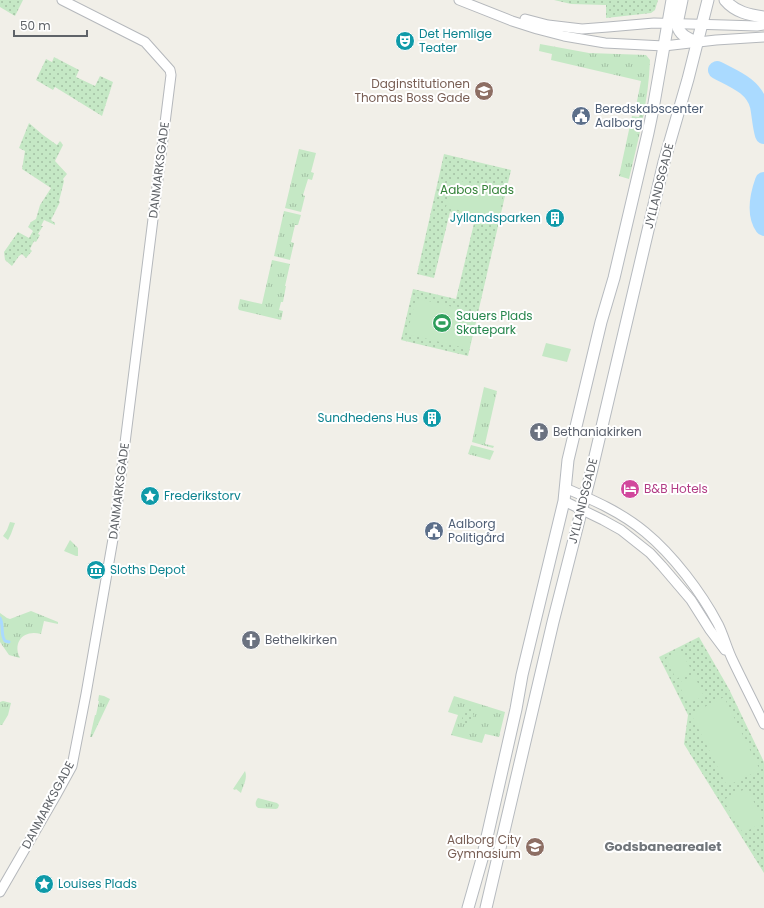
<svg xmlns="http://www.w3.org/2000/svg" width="764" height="908" font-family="Poppins,sans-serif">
<defs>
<pattern id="grass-tufts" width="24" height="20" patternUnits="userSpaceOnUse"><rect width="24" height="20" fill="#c5e8c5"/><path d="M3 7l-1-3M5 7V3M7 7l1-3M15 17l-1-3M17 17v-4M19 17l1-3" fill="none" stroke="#a3c0a4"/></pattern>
<pattern id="park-dots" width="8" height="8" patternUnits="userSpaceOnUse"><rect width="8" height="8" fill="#c5e8c5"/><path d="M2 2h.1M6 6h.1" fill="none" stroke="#a3c0a4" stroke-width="1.8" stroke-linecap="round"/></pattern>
</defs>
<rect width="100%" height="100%" fill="#f1efe8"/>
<!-- grass -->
<g fill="url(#grass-tufts)">
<path d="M540 44 589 53 646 55 650 60C649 99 638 141 629 179L619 176 632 116 639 117 640 112 635 111 641 81 551 60 552 54 539 51Z"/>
<path d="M299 149 316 153 311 172 314 173 312 180 308 179 303 195 305 196 301 212 285 208Z"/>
<path d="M284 211 301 215 298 225H295L291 242 294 243 290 260 274 256Z"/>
<path d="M272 260 290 264 285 286H286L283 302H281L279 310 283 311 281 320 239 310 238 308 240 299 262 304Z"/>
<path d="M484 387 497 391 485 444 494 446 493 448 472 442Z"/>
<path d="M471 445 494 451 490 460 468 454Z"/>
<path d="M10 522 15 523 11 534 8 540 3 536 7 530Z"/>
<path d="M70 540 78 548V556H76L64 551Z"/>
<path d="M31 611 58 622V624L44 621 41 634C24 629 12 642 20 658L9 655 0 642V613L7 618 10 619Z"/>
<path d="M99 695 104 696 110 699 92 737H90L95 715H96L99 701H98Z"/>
<path d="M454 696 505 712 499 737 485 734 482 743 451 735 458 715 448 712Z"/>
<path d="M3 701 11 703 8 715 2 725H0V702Z"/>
<path d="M245 771C248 778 243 786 241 793L236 789 235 790 233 789Z"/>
<path d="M258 798 277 803 279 805 278 808 276 809 258 808 256 806C255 803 256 800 258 798Z"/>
</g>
<!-- park -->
<g fill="url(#park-dots)">
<path d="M0 0H23L15 16 0 7Z"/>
<path d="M554 0H658L655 10 651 13 606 18V5L571 4Z"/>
<path d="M54 57 79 70 76 77 95 86 100 76 113 82 102 116 55 87 53 90 36 80 46 59 52 62Z"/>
<path d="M29 123 43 135 57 145 60 141 63 145 55 161 67 174 63 179 64 181 59 201 60 202 51 220 55 223V225L44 220 41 226H43L38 234 40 235 36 242 34 241 30 249 32 251 26 258 22 254 19 256 12 266 5 260 4 252 18 232 29 238 33 231 28 227 31 222 36 219 40 205 51 188 22 169 25 151 19 148Z"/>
<path d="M444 154 511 170 468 356 401 340 413 289 456 299 475 219 450 212 434 278 417 274Z"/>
<path d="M699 637 729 689 764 762V873L684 744 688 715 659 657Z"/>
<path d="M466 707 475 711 470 725 461 722Z"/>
</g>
<!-- pitch -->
<g fill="#c5e8c5">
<path d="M453 179 504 191 497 220 446 207Z"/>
<path d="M416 298 478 313 469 349 407 334Z"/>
<path d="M546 343 571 349 567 362 542 356Z"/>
<path d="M681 651 692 671 676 679 666 658Z"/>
<path d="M694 675 704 696 688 704 678 683Z"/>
<path d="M724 697 760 770 727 786 691 714Z"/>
<path d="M747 788 764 822 743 833 723 800Z"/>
</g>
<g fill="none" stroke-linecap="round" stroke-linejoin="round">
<!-- stream -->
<path stroke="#aadaff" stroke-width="3" d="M0 618C4 625 0 634 5 641L9 642"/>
<!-- river -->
<g stroke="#aadaff" stroke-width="18">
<path d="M717 70C734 79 754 86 759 106 761 116 761 125 764 135"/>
<path d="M764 181C759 195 755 214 764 227"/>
</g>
<defs>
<g id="tertiary">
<path d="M459 0 512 21 537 29 564 36 605 43 664 46 716 40 764 37"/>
<path d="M525 19 548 25 582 29 608 27 654 23 725 25 757 26 764 25"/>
<path d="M565 488C593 500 621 512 645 532 673 555 701 592 718 624 724 636 727 649 733 661 743 682 754 703 764 724"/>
<path d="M564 501 603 520 621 530 650 553 662 566 691 600 710 630 725 650"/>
<path d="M0 892 55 797 72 766 86 694 113 539 171 75 170 70 145 42 62 0"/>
</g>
<g id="secondary">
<path d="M682 0 677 24C679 35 688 39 698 42"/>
<path d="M725 0C735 12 749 15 764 17"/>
<path d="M468 908 482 859 516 709 522 675 564 501 568 460 601 322 614 278 648 133 653 109 672 0"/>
<path d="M486 908 553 622 592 469 664 162 688 79 708 0"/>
</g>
</defs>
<!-- tertiary casing -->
<use href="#tertiary" stroke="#b5b8bc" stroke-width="11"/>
<!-- secondary casing -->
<use href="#secondary" stroke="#b6babf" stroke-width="13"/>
<!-- tertiary -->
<use href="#tertiary" stroke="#fff" stroke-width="9"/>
<!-- secondary -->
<use href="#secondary" stroke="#fff" stroke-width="11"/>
</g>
<!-- icons -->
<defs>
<symbol id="theatre-disc" viewBox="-11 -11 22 22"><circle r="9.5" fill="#0f9aa8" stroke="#fff"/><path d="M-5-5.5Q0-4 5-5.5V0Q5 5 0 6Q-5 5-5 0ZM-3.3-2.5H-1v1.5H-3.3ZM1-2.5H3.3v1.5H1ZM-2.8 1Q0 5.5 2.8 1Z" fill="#fff"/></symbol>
<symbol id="school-disc" viewBox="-11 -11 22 22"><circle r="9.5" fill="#8d6e63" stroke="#fff"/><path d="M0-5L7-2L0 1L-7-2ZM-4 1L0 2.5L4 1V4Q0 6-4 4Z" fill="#fff"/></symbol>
<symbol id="civic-disc" viewBox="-11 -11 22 22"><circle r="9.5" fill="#5c6f8a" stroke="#fff"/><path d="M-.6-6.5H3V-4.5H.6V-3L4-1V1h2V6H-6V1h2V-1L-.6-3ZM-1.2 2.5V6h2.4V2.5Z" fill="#fff"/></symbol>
<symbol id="building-disc" viewBox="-11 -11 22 22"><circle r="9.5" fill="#0f9aa8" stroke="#fff"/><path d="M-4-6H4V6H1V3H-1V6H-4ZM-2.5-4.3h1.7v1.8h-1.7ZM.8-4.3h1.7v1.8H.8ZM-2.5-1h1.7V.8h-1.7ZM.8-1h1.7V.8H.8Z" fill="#fff"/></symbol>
<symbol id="stadium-disc" viewBox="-11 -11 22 22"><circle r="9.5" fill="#2e9e5b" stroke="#fff"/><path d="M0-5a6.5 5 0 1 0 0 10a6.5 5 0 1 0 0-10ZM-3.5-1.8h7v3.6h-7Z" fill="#fff"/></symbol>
<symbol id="church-disc" viewBox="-11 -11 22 22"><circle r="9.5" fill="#6b7280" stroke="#fff"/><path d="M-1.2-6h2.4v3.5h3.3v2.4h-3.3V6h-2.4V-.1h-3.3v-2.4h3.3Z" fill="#fff"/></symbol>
<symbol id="hotel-disc" viewBox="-11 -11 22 22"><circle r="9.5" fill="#d1479c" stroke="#fff"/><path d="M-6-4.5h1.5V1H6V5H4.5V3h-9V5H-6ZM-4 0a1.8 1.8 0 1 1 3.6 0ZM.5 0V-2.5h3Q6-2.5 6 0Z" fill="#fff"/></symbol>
<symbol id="sight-disc" viewBox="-11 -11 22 22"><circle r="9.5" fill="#0f9aa8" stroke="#fff"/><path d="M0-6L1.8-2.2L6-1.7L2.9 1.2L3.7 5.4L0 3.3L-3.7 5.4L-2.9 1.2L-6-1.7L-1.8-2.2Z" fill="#fff"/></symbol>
<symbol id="museum-disc" viewBox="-11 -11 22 22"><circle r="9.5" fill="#0f9aa8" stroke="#fff"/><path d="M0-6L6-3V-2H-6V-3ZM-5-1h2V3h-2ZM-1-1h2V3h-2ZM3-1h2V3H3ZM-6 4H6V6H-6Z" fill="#fff"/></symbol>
</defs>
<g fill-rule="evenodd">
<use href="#theatre-disc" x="394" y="30" width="22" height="22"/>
<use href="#school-disc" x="473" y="80" width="22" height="22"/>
<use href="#civic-disc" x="570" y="105" width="22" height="22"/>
<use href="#building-disc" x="544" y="207" width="22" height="22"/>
<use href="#stadium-disc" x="431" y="312" width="22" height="22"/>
<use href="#building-disc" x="421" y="407" width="22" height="22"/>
<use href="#church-disc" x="528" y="421" width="22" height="22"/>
<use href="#hotel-disc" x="619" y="478" width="22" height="22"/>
<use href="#sight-disc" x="139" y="485" width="22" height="22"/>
<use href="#civic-disc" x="423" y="520" width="22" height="22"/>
<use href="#museum-disc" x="85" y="559" width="22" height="22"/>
<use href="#church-disc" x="240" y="629" width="22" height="22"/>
<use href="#school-disc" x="524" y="836" width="22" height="22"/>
<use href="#sight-disc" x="33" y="873" width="22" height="22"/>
</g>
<g text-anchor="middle" stroke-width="4" stroke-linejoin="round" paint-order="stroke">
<!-- culture labels -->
<g font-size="12" fill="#0d838f" stroke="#fff" text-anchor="start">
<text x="419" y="38">Det Hemlige<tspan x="419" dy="14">Teater</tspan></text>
<text x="541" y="222" text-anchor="end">Jyllandsparken</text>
<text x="418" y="422" text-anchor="end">Sundhedens Hus</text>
<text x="164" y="500">Frederikstorv</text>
<text x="110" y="574">Sloths Depot</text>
<text x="58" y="888">Louises Plads</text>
</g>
<!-- education labels -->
<g font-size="12" fill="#785e54" stroke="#fff" text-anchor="end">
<text x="470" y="88">Daginstitutionen<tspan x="470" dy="14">Thomas Boss Gade</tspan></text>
<text x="521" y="844">Aalborg City<tspan x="521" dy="14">Gymnasium</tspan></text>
</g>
<!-- service labels -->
<g font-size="12" fill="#4e5e75" stroke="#fff" text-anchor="start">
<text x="595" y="113">Beredskabscenter<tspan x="595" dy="14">Aalborg</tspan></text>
<text x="448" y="528">Aalborg<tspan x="448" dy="14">Politigård</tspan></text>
</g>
<!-- street labels -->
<g font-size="12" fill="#5f6368" stroke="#fff">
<text transform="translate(159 170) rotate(-83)" y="4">DANMARKSGADE</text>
<text transform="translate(659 186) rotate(-76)" y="4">JYLLANDSGADE</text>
<text transform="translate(119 491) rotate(-83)" y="4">DANMARKSGADE</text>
<text transform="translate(583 501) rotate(-76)" y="4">JYLLANDSGADE</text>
<text transform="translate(48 805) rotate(-62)" y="4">DANMARKSGADE</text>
</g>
<!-- park labels -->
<g font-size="12" fill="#348238" stroke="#fff">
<text x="477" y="194">Aabos Plads</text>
</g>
<!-- leisure labels -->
<g font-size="12" fill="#27864d" stroke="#fff" text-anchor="start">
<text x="456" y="320">Sauers Plads<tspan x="456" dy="14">Skatepark</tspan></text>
</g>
<!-- worship labels -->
<g font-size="12" fill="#5b616d" stroke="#fff" text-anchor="start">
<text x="553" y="436">Bethaniakirken</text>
<text x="265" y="644">Bethelkirken</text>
</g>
<!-- hotel labels -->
<g font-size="12" fill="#b23c85" stroke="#fff" text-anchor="start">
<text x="644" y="493">B&amp;B Hotels</text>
</g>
<!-- neighbourhood labels -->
<g font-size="13" font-weight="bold" fill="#70757a" stroke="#fff">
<text x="663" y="851">Godsbanearealet</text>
</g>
</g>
<!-- scale -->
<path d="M14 30v6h73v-6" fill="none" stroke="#5f6368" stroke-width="2"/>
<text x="20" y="30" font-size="12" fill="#5f6368" stroke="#ffffff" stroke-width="3" paint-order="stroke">50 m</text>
</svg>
